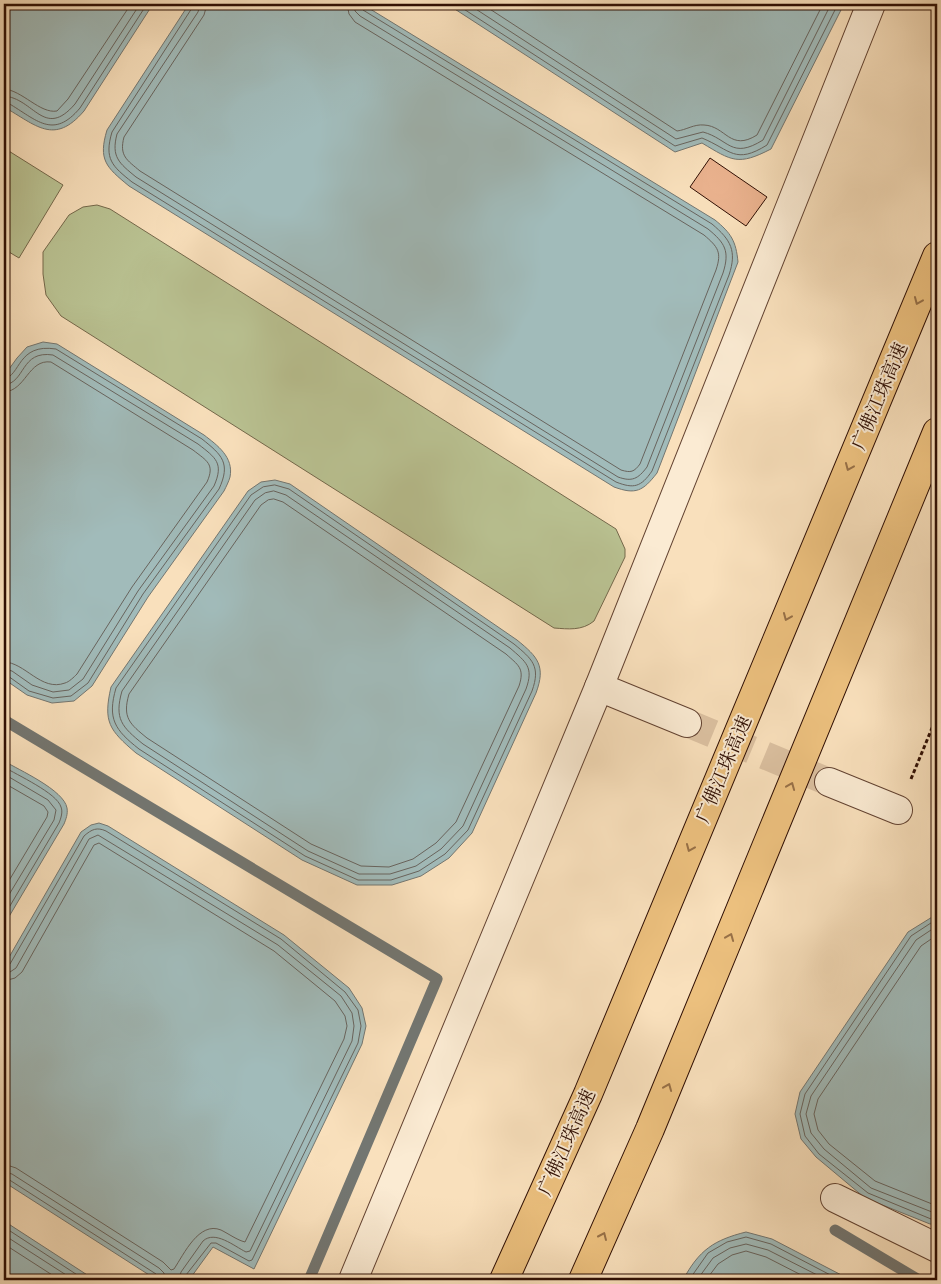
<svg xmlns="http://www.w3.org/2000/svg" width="941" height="1284" font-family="'EB Garamond','Noto Serif SC',serif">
<rect width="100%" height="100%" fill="#f9e0bc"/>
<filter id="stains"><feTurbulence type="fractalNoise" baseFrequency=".004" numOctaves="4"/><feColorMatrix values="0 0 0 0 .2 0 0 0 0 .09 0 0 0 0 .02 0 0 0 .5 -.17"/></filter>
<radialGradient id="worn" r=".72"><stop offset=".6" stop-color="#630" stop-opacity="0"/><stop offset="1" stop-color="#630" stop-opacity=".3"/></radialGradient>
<!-- green -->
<g fill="#bac393" stroke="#74684b">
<path d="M4 148 63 185 19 258 4 249Z"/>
<path d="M97 205 110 209 616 529 625 549V557L594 621C582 631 568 629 554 628L61 316 46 295 43 274V252L69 215 83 207Z"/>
</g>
<!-- water -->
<g fill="#a1bbba" stroke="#737671">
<path d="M4 4H153L84 111C54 146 36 125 4 107Z"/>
<path d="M189 4H362L715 220C731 233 736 241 738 262L657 473C643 491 636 495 614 487L129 186C106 167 98 160 107 130Z"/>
<path d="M447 4H844L771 149C738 166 732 161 702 143L675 152Z"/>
<path d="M43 342 57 344 204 435C217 445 234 457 230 477 229 481 226 487 224 491L148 597 92 686 74 701 52 703 27 695 4 679V376L17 358 27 347Z"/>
<path d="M275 480 290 484 517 640C538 657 546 666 536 693L472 833 449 858 421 876 392 885H357L302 860 136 753C109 730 103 722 111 687L248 491 261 482Z"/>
<path d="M4 761C19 770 64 790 67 808 68 814 66 819 64 824L4 925Z"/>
<path d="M99 823 108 826 284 935 349 988 362 1008 366 1026 362 1044 254 1269 213 1247 189 1280H157L4 1182V966L81 832 91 825Z"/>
<path d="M937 914V1224H930L865 1198 816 1157 801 1139 795 1114 800 1092 908 932Z"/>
<path d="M4 1221 95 1280H4Z"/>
<path d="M746 1232 772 1239 851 1280H683C699 1250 714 1240 746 1232Z"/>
</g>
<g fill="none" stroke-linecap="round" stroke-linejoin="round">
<!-- shore -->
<g stroke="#68645e" stroke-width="1">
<path d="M193 4 192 8 112 132C104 159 112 166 132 182L616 482C634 489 641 487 652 471L729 275C737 251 731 240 712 224L363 10 360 4"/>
<path d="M200 4 198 12 117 134C111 157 119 163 136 177L618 477C632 482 638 479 647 467L723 273C730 251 725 243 708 229L360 16 355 11 354 4"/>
<path d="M207 4 204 15 124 137C119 156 127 160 140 171L621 470C631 473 634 472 640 464L716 270C722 252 718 247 704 235L355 22 349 14 347 4"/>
<path d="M456 4 675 146 702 138C731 150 735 165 767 145L838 4"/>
<path d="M468 4 676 139 703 132C729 139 731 160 763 140L831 4"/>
<path d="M482 4 677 131C686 130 694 124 704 125 726 126 730 152 757 135L823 4"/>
<path d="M4 89C22 90 40 114 57 111L68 99 131 4"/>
<path d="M4 96C34 98 44 140 75 104L140 4"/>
<path d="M4 103H8C37 120 53 140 80 108L147 4"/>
<path d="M4 379C21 376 17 343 56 349L202 439C222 455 231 463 219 489L143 594 88 683 71 696 53 698 29 691 8 676 4 675"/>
<path d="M4 385C26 383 20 350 53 355L198 444C216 458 224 463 214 486L138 591 83 679 69 690 53 692 32 685 12 671 4 669"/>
<path d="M4 392C26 391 28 359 51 362L193 450C207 461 215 464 207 482L132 587 77 674C74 677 69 682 65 683 41 692 25 662 4 662"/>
<path d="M275 485 289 489 514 644C532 659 541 666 532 691L468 830 445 854 419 871 391 880H358L305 856 139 749C115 730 107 719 116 688L251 495 263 487Z"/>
<path d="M274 491 286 495 510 648C526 662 534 667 526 689L463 826 441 849 416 866 390 874H359L308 851 143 744C122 727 114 719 122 691L255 500 265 493Z"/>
<path d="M274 499 283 502 506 654C518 665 525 668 519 686L456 822 436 843 413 859 389 867 361 866 311 844 147 738C130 724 122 718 129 694L261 505 268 500Z"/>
<path d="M4 767C17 775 57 793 61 807 63 812 61 818 59 823L4 916"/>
<path d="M4 774 48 800 56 810 54 820 4 903"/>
<path d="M4 783 44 806 48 812 47 817 4 889"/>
<path d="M937 919 911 936 805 1094 800 1114 805 1136 819 1154 868 1193 931 1219H937"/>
<path d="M937 926 916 940 811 1096 806 1114 811 1133 824 1149 871 1188 932 1212 937 1213"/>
<path d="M937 935 921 946 818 1099 814 1114 818 1130 829 1144 875 1181 937 1206"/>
<path d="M4 967 10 964 84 836C92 829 97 827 106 831L281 939 345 992 358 1010 361 1026 358 1043 252 1260 249 1261 216 1243H211L186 1275 185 1280"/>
<path d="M4 973 10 972 16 968 84 848 89 839 98 835 278 945 341 996 352 1013 354 1026 352 1041 250 1251 246 1252C234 1246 215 1230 203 1241L181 1272 179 1280"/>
<path d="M4 981 15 978 22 972 90 852 94 845 99 843 274 951 335 1001 345 1016 347 1026 344 1039 245 1242C237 1240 229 1234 221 1230 199 1221 184 1254 174 1269L171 1270 163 1262 16 1168 4 1164"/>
<path d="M4 1172 12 1174 159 1268 164 1273 165 1280"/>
<path d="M4 1178 8 1179 156 1274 158 1280"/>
<path d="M4 1227 85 1280"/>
<path d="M4 1235 74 1280"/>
<path d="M4 1244 60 1280"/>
<path d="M689 1280 708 1253 727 1242 746 1237 771 1244 840 1280"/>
<path d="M697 1280 713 1258 730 1248 746 1244 768 1250 827 1280"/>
<path d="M706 1280 718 1264 732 1255 746 1251 766 1257 811 1280"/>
</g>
<!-- stream -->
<g stroke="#737671" stroke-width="11">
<path d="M4 720 437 979 309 1280"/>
<path d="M835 1230 919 1280"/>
</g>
</g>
<!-- building -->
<path fill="#eab28e" stroke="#2f0e03" d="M710 158 767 197 746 226 690 187Z"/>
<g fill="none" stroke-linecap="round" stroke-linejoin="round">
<!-- minor-tunnel -->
<path stroke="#dbc0a0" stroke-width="28" stroke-dasharray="28 14" stroke-linecap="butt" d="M687 723 829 782"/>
<defs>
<g id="minor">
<path d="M599 687 687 723"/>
<path d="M829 782 898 810"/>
<path d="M835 1198 937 1248"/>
<path d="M353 1280 599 687 871 4"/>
</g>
<g id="motorway">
<path d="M504 1280 588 1094 937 256"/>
<path d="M583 1280 650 1129 937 432"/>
</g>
</defs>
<!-- minor casing -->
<use href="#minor" stroke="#624231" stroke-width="30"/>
<!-- motorway casing -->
<use href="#motorway" stroke="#2f0e03" stroke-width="30"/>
<!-- path -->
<path stroke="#2f0e03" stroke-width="3" stroke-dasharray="4 2.5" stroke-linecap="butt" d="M911 779 937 716"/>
<!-- minor -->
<use href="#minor" stroke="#fbebd3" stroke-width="28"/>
<!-- motorway -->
<use href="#motorway" stroke="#ecc07e" stroke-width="28"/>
</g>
<!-- one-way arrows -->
<defs><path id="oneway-chevron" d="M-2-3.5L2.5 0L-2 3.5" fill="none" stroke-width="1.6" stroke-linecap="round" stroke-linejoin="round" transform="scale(1.25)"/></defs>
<g stroke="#977047">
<use href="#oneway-chevron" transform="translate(918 301) rotate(113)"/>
<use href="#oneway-chevron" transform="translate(849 467) rotate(113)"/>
<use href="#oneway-chevron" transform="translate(787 617) rotate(113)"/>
<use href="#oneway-chevron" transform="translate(791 786) rotate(-68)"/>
<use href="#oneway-chevron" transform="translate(690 848) rotate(113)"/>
<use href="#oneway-chevron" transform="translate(730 937) rotate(-68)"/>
<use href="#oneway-chevron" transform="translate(668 1087) rotate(-68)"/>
<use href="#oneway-chevron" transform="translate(603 1236) rotate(-66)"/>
</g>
<g text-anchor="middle" stroke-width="4" stroke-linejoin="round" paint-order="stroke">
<!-- street labels -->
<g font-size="19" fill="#2f0e03" stroke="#fbebd3">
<text transform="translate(879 396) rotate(-67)" y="7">广佛江珠高速</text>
<text transform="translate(723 769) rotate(-67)" y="7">广佛江珠高速</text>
<text transform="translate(566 1142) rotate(-66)" y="7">广佛江珠高速</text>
</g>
</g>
<!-- margin -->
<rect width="941" height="1284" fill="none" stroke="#f9e0bc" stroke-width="20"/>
<rect x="5" y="5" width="931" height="1274" fill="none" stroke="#2f0e03" stroke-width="2.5"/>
<rect x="10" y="10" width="921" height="1264" fill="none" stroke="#2f0e03"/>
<rect width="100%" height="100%" filter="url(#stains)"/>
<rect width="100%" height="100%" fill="url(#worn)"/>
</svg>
